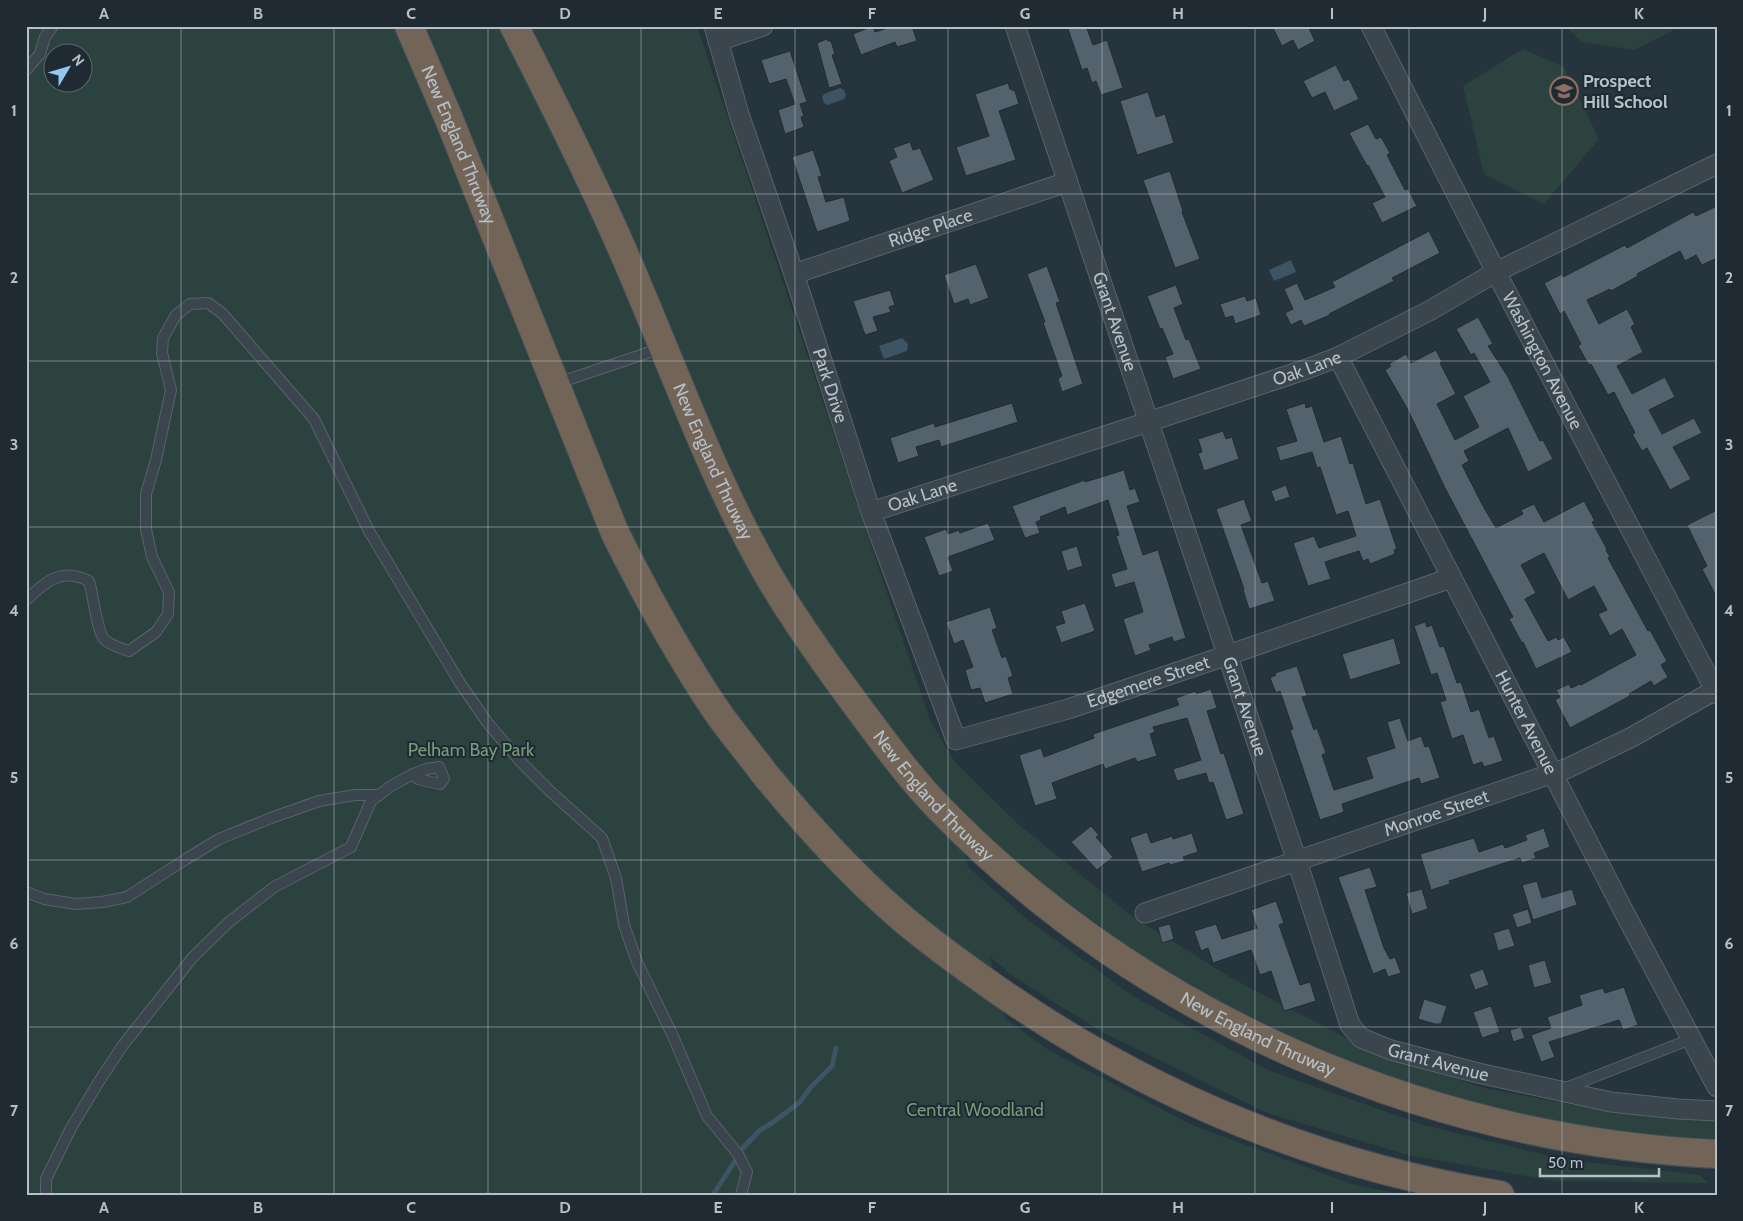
<svg xmlns="http://www.w3.org/2000/svg" width="1743" height="1221" font-family="Cabin,sans-serif">
<rect width="100%" height="100%" fill="#26343d"/>
<!-- green -->
<g fill="#2b423f" fill-rule="evenodd">
<path d="M26 26H697L929 718 955 762 1019 825 1132 916 1235 980 1377 1054 1488 1089 1597 1109 1717 1121V1141L1587 1127 1476 1104 1364 1068 1238 1012 1144 958 1048 888 966 816 952 801 968 867 1027 919 1133 996 1268 1070 1424 1125 1561 1159 1700 1175 1708 1183 1554 1181 1408 1155 1267 1113 1102 1032 1014 977 990 957 1005 1018 1047 1049 1192 1125 1352 1184 1403 1195H26ZM52 52H82V82H52Z"/>
<path d="M1565 26H1681L1635 50 1582 42Z"/>
<path d="M1523 49 1564 67 1599 139 1544 204 1484 174 1463 86Z"/>
</g>
<!-- water -->
<g fill="#3d5464">
<path d="M840 88 844 90 846 95 844 99 828 105 824 103 822 97 824 94Z"/>
<path d="M1291 260 1296 272 1274 281 1269 270Z"/>
<path d="M902 338 908 344 907 351 884 359 879 346Z"/>
</g>
<g fill="none" stroke-linecap="round" stroke-linejoin="round">
<!-- stream -->
<g stroke="#3d5464" stroke-width="5">
<path d="M743 1148 760 1130 772 1123 800 1102 810 1088 832 1066 836 1048"/>
<path d="M713 1195 735 1161"/>
</g>
</g>
<!-- building -->
<g fill="#54626d" stroke="#212c34">
<path d="M873 26 875 32 894 26H912L917 41 897 47 895 42 861 55 853 34Z"/>
<path d="M1067 26H1086L1093 45 1107 40 1123 88 1101 95 1096 81 1092 83 1087 68 1082 70Z"/>
<path d="M1272 26H1308L1315 41 1298 50 1293 40 1282 46Z"/>
<path d="M827 39 828 41H831L835 54 832 55 842 84 829 88 817 43Z"/>
<path d="M790 51 807 102 800 104 804 116 801 117 804 127 785 134 778 110 795 104 786 79 769 84 761 60Z"/>
<path d="M1336 65 1344 81 1349 79 1359 99 1334 111 1325 92 1312 98 1303 81Z"/>
<path d="M1008 83 1010 89 1015 91 1019 104 999 111 1016 160 966 176 956 147 989 136 975 94Z"/>
<path d="M1148 92 1156 117 1165 114 1174 143 1137 155 1120 101Z"/>
<path d="M1368 124 1376 139 1381 137 1390 153 1387 155 1405 190 1408 189 1417 206 1382 223 1372 203 1385 197 1368 165 1367 166 1349 133Z"/>
<path d="M910 142 913 150 920 148 934 180 902 193 889 161 897 157 893 148Z"/>
<path d="M813 150 822 176 818 177 826 202 844 197 850 221 817 232 792 157Z"/>
<path d="M1170 171 1183 211 1182 212 1200 259 1175 268 1143 180Z"/>
<path d="M1717 206V258L1702 265 1696 255 1685 261 1680 251 1637 274 1638 276 1611 291 1610 289 1587 300 1599 324 1627 309 1635 324 1631 327 1643 352 1617 366 1632 394 1665 377 1675 397 1649 410 1662 434 1694 418 1702 433 1673 447 1691 479 1670 490 1647 448 1642 451 1632 434 1635 433 1614 392 1608 395 1591 364 1589 365 1578 346 1581 344 1564 311 1560 314 1544 283 1562 274 1563 277 1625 245 1627 248 1693 212 1696 216Z"/>
<path d="M1429 231 1440 253 1392 278 1394 281 1329 314 1330 315 1304 326 1301 320 1291 325 1285 313 1293 309 1284 289 1297 283 1305 300 1335 287 1332 282Z"/>
<path d="M976 264 989 298 970 305 968 299 954 304 944 275Z"/>
<path d="M1047 266 1060 302 1056 303 1083 384 1062 392 1058 379 1062 376 1043 323 1045 322 1027 274Z"/>
<path d="M1176 285 1183 304 1174 308 1186 340 1189 339 1201 369 1173 379 1165 357 1173 354 1162 328 1160 329 1147 296Z"/>
<path d="M890 290 895 305 889 307 891 312 873 317 878 331 865 335 853 301Z"/>
<path d="M1245 296 1247 301 1256 298 1261 315 1235 324 1233 316 1225 318 1220 304Z"/>
<path d="M1478 317 1493 344 1488 346 1508 377 1540 441 1543 440 1553 459 1528 472 1508 428 1464 451 1469 461 1462 465 1483 506 1496 528 1523 514 1521 510 1534 504 1544 522 1584 501 1595 521 1592 522 1607 549 1606 550 1610 557 1608 558 1648 631 1650 630 1667 661 1661 665 1668 677 1654 686 1651 681 1629 694 1630 696 1570 728 1555 700 1560 697 1556 690 1569 684 1571 688 1580 684 1581 685 1636 655 1622 629 1610 636 1598 614 1607 610 1594 586 1568 600 1544 553 1521 565 1536 593 1525 599 1548 641 1557 637 1558 640 1564 637 1572 652 1536 669 1523 642 1522 643 1509 619 1513 617 1445 488 1408 410 1385 370 1391 366 1389 364 1406 354 1411 363 1436 350 1442 362 1440 363 1456 394 1437 404 1455 440 1479 427 1463 396 1490 382 1474 353 1471 355 1456 329Z"/>
<path d="M1012 403 1018 422 941 447 939 440 916 447 919 456 898 463 890 438 934 423 935 427Z"/>
<path d="M1305 403 1306 408 1312 406 1324 442 1341 436 1350 464 1353 463 1366 504 1380 499 1397 549 1394 550 1395 554 1370 564 1368 559 1363 561 1359 551 1325 562 1331 579 1308 586 1293 543 1314 536 1319 548 1356 536 1348 511 1336 515 1320 467 1317 468 1312 452 1280 461 1276 447 1297 441 1286 409Z"/>
<path d="M1223 431 1226 439 1232 437 1239 459 1204 471 1198 453 1202 452 1198 439Z"/>
<path d="M1124 470 1130 490 1135 488 1140 502 1127 506 1143 555 1158 550 1186 638 1174 642 1172 637 1149 645 1151 650 1135 656 1123 619 1143 612 1134 582 1115 588 1111 574 1127 569 1116 536 1119 535 1108 500 1067 515 1065 507 1040 517 1041 520 1036 522 1040 533 1025 538 1012 506 1085 480V482Z"/>
<path d="M1286 485 1290 497 1275 502 1271 491Z"/>
<path d="M1244 499 1252 521 1241 525 1262 583 1268 581 1275 601 1249 609 1243 590 1244 589 1216 509Z"/>
<path d="M1717 510V598L1702 569 1707 566 1687 525Z"/>
<path d="M988 523 995 540 948 557 953 571 939 576 924 537 946 529 948 534 959 530 960 533Z"/>
<path d="M1077 546 1083 566 1067 571 1061 551Z"/>
<path d="M1085 603 1095 631 1061 643 1055 626 1065 623 1061 611Z"/>
<path d="M990 607 997 628 992 630 1002 658 1006 656 1013 676 1008 678 1013 694 985 703 980 688 971 690 965 670 973 667 963 640 954 644 946 622Z"/>
<path d="M1425 622 1427 627 1432 625 1440 647 1444 646 1457 683 1461 682 1471 712 1479 709 1489 738 1494 736 1503 761 1484 767 1482 762 1473 765 1463 735 1452 739 1440 702 1446 700 1437 673 1431 675 1414 626Z"/>
<path d="M1394 638 1401 664 1350 680 1342 654Z"/>
<path d="M1297 666 1307 696 1302 697 1314 730 1317 728 1326 753 1322 755 1334 790 1373 778 1366 757 1395 748 1387 722 1400 718 1408 741 1421 736 1425 747 1429 746 1440 778 1421 784 1419 778 1371 794 1342 804 1344 812 1320 820 1290 730 1293 729 1280 691 1276 693 1270 678 1276 675 1275 673Z"/>
<path d="M1211 689 1217 708 1207 711 1221 754 1224 753 1244 814 1226 820 1213 782 1209 783 1206 773 1177 781 1173 769 1201 760 1187 718 1153 727 1155 732 1150 734 1157 756 1137 762 1135 758 1105 769 1103 764 1052 783 1057 799 1035 806 1019 755 1041 748 1044 757 1094 738 1093 734 1179 705 1176 698 1196 691V694Z"/>
<path d="M1091 826 1099 835 1096 837 1113 857 1097 870 1071 842Z"/>
<path d="M1544 828 1550 847 1534 853 1536 858 1522 863 1520 858 1449 881 1450 884 1431 890 1420 854 1474 838 1479 852 1503 844 1505 848 1527 840 1525 835Z"/>
<path d="M1147 832 1151 843 1172 836 1173 839 1192 833 1198 852 1183 857 1185 861 1170 865 1169 863 1142 872 1130 838Z"/>
<path d="M1370 867 1377 887 1365 890 1384 948 1390 959 1395 957 1401 973 1388 977 1385 969 1373 974 1338 877Z"/>
<path d="M1537 881 1542 898 1572 889 1577 905 1533 920 1522 885Z"/>
<path d="M1422 889 1428 909 1412 914 1406 893Z"/>
<path d="M1276 901 1284 923 1279 925 1300 985 1310 982 1316 1001 1284 1011 1271 971 1260 975 1251 950 1213 963 1208 948 1201 951 1194 931 1216 924 1222 939 1257 928 1251 910Z"/>
<path d="M1528 909 1532 923 1517 928 1512 914Z"/>
<path d="M1170 924 1174 939 1162 943 1158 927Z"/>
<path d="M1509 928 1515 946 1498 951 1493 933Z"/>
<path d="M1545 960 1552 983 1534 988 1528 965Z"/>
<path d="M1483 969 1489 985 1475 990 1469 974Z"/>
<path d="M1624 987 1638 1025 1623 1030 1619 1020 1549 1042 1555 1057 1541 1062 1531 1035 1551 1028 1547 1017 1582 1005 1579 995 1603 988 1605 993Z"/>
<path d="M1424 999 1447 1006 1441 1024H1435L1418 1019Z"/>
<path d="M1491 1006 1500 1032 1482 1038 1473 1012Z"/>
<path d="M1521 1027 1525 1038 1513 1042 1510 1030Z"/>
</g>
<g fill="none" stroke-linecap="round" stroke-linejoin="round">
<defs>
<g id="service">
<path d="M26 70 40 54 45 37 53 26"/>
<path d="M555 384 662 348"/>
<path d="M26 600C47 581 61 567 89 581 93 594 97 631 104 639 111 646 121 648 129 651L156 632 168 614 169 592 152 557 146 529V494L156 460 171 390 162 353 163 338 176 315 190 304 208 303 222 313 314 419 369 531 460 683 487 722 519 760 551 792 602 838 616 878 624 925 637 962 672 1034 707 1116 738 1154 747 1172 741 1195"/>
<path d="M26 892 44 899 76 904 102 902 127 897 186 859 219 839 271 818 319 801 355 795H379"/>
<path d="M1563 1089 1691 1039"/>
<path d="M46 1195V1179L71 1128 98 1083 123 1045 193 957 229 922 274 887 351 847 371 801 391 786 413 774 426 769 439 767 444 779 440 784 418 779 413 774"/>
</g>
<g id="minor">
<path id="s1" d="M714 26 739 114 794 274 871 512 956 740 1068 709 1228 655 1451 578"/>
<path id="s2" d="M1015 26 1297 861 1350 1025 1361 1038 1391 1050 1478 1073 1611 1102 1678 1109 1717 1111"/>
<path id="s3" d="M1371 26 1496 272 1717 694"/>
<path d="M718 41 763 26"/>
<path id="s4" d="M794 274 1067 182"/>
<path id="s5" d="M1338 357 1623 910 1717 1087"/>
<path id="s6" d="M871 512 1148 422 1307 369 1338 357 1429 311 1496 272 1717 164"/>
<path id="s7" d="M1145 913 1568 768 1632 737 1717 689"/>
</g>
<g id="motorway">
<path id="s8" d="M409 26 449 119 615 533C646 595 679 656 718 713 733 734 749 753 764 773 804 822 847 870 895 912 923 937 955 960 986 982 1142 1093 1311 1164 1500 1195"/>
<path id="s9" d="M514 26C553 102 592 179 626 258 672 364 710 473 767 573 794 620 825 663 857 706 883 741 909 777 940 809 1144 1018 1427 1140 1717 1154"/>
</g>
</defs>
<!-- service casing -->
<use href="#service" stroke="#58636b" stroke-width="12"/>
<!-- minor casing -->
<use href="#minor" stroke="#58636b" stroke-width="21"/>
<!-- motorway casing -->
<use href="#motorway" stroke="#455058" stroke-width="30"/>
<!-- service -->
<use href="#service" stroke="#3a454d" stroke-width="10"/>
<!-- minor -->
<use href="#minor" stroke="#3a454d" stroke-width="19"/>
<!-- motorway -->
<use href="#motorway" stroke="#736458" stroke-width="28"/>
</g>
<!-- grid -->
<path fill="none" stroke="#b6c0c8" stroke-width="1" stroke-opacity="0.55" d="M181 26V1195M334 26V1195M488 26V1195M641 26V1195M795 26V1195M948 26V1195M1102 26V1195M1255 26V1195M1409 26V1195M1562 26V1195M26 194H1717M26 361H1717M26 527H1717M26 694H1717M26 860H1717M26 1027H1717"/>
<!-- icons -->
<defs>
<symbol id="school-ring" viewBox="-11 -11 22 22"><circle r="9.5" fill="#1f2a32" stroke="#8d6e63" stroke-width="1.5"/><path d="M0-5L7-2L0 1L-7-2ZM-4 1L0 2.5L4 1V4Q0 6-4 4Z" fill="#8d6e63"/></symbol>
</defs>
<g fill-rule="evenodd">
<use href="#school-ring" x="1548" y="75" width="32" height="32"/>
</g>
<g text-anchor="middle" stroke-width="4" stroke-linejoin="round" paint-order="stroke">
<!-- poi labels -->
<g font-size="18" font-weight="bold" fill="#b6c0c8" stroke="#1f2a32" text-anchor="start">
<text x="1583" y="87">Prospect<tspan x="1583" dy="21">Hill School</tspan></text>
</g>
<!-- street labels -->
<g font-size="18" fill="#b6c0c8" stroke="#1f2a32">
<text dy="6" stroke="none"><textPath href="#s8" startOffset="129">New England Thruway</textPath></text>
<text dy="6" stroke="none"><textPath href="#s4" startOffset="144">Ridge Place</textPath></text>
<text dy="6" stroke="none"><textPath href="#s2" startOffset="312">Grant Avenue</textPath></text>
<text dy="6" stroke="none"><textPath href="#s3" startOffset="376">Washington Avenue</textPath></text>
<text dy="6" stroke="none"><textPath href="#s6" startOffset="459">Oak Lane</textPath></text>
<text dy="6" stroke="none"><textPath href="#s1" startOffset="378">Park Drive</textPath></text>
<text dy="6" stroke="none"><textPath href="#s9" startOffset="479">New England Thruway</textPath></text>
<text dy="6" stroke="none"><textPath href="#s6" startOffset="54">Oak Lane</textPath></text>
<text dy="6" stroke="none"><textPath href="#s1" startOffset="955">Edgemere Street</textPath></text>
<text dy="6" stroke="none"><textPath href="#s2" startOffset="718">Grant Avenue</textPath></text>
<text dy="6" stroke="none"><textPath href="#s5" startOffset="411">Hunter Avenue</textPath></text>
<text dy="6" stroke="none"><textPath href="#s9" startOffset="882">New England Thruway</textPath></text>
<text dy="6" stroke="none"><textPath href="#s7" startOffset="308">Monroe Street</textPath></text>
<text dy="6" stroke="none"><textPath href="#s9" startOffset="1288">New England Thruway</textPath></text>
<text dy="6" stroke="none"><textPath href="#s2" startOffset="1152">Grant Avenue</textPath></text>
</g>
<!-- park labels -->
<g font-size="18" fill="#769c79" stroke="#1f2a32">
<text x="471" y="756">Pelham Bay Park</text>
<text x="975" y="1116">Central Woodland</text>
</g>
</g>
<!-- border -->
<rect width="1743" height="1221" fill="none" stroke="#1f2a32" stroke-width="55"/>
<!-- north arrow -->
<g transform="translate(68 68) rotate(52)"><circle r="24" fill="#1f2a32" stroke="#5b666e"/>
<path d="M0-4L9 19L0 12L-9 19Z" fill="#93c6f1"/>
<text y="-8" font-size="14" font-weight="bold" text-anchor="middle" fill="#b6c0c8">N</text>
</g>
<!-- scale -->
<path d="M1540 1168v8h119v-8" fill="none" stroke="#b6c0c8" stroke-width="2.5"/>
<text x="1548" y="1168" font-size="15" fill="#b6c0c8" stroke="#1f2a32" stroke-width="4" paint-order="stroke">50 m</text>
<rect x="28" y="28" width="1688" height="1166" fill="none" stroke="#b6c0c8" stroke-width="2"/>
<g font-size="16" text-anchor="middle" font-weight="bold" fill="#b6c0c8">
<text x="104" y="19">A</text>
<text x="258" y="19">B</text>
<text x="411" y="19">C</text>
<text x="565" y="19">D</text>
<text x="718" y="19">E</text>
<text x="872" y="19">F</text>
<text x="1025" y="19">G</text>
<text x="1178" y="19">H</text>
<text x="1332" y="19">I</text>
<text x="1485" y="19">J</text>
<text x="1639" y="19">K</text>
<text x="14" y="116">1</text>
<text x="1729" y="116">1</text>
<text x="14" y="283">2</text>
<text x="1729" y="283">2</text>
<text x="14" y="450">3</text>
<text x="1729" y="450">3</text>
<text x="14" y="616">4</text>
<text x="1729" y="616">4</text>
<text x="14" y="783">5</text>
<text x="1729" y="783">5</text>
<text x="14" y="949">6</text>
<text x="1729" y="949">6</text>
<text x="14" y="1116">7</text>
<text x="1729" y="1116">7</text>
<text x="104" y="1213">A</text>
<text x="258" y="1213">B</text>
<text x="411" y="1213">C</text>
<text x="565" y="1213">D</text>
<text x="718" y="1213">E</text>
<text x="872" y="1213">F</text>
<text x="1025" y="1213">G</text>
<text x="1178" y="1213">H</text>
<text x="1332" y="1213">I</text>
<text x="1485" y="1213">J</text>
<text x="1639" y="1213">K</text>
</g>
</svg>
